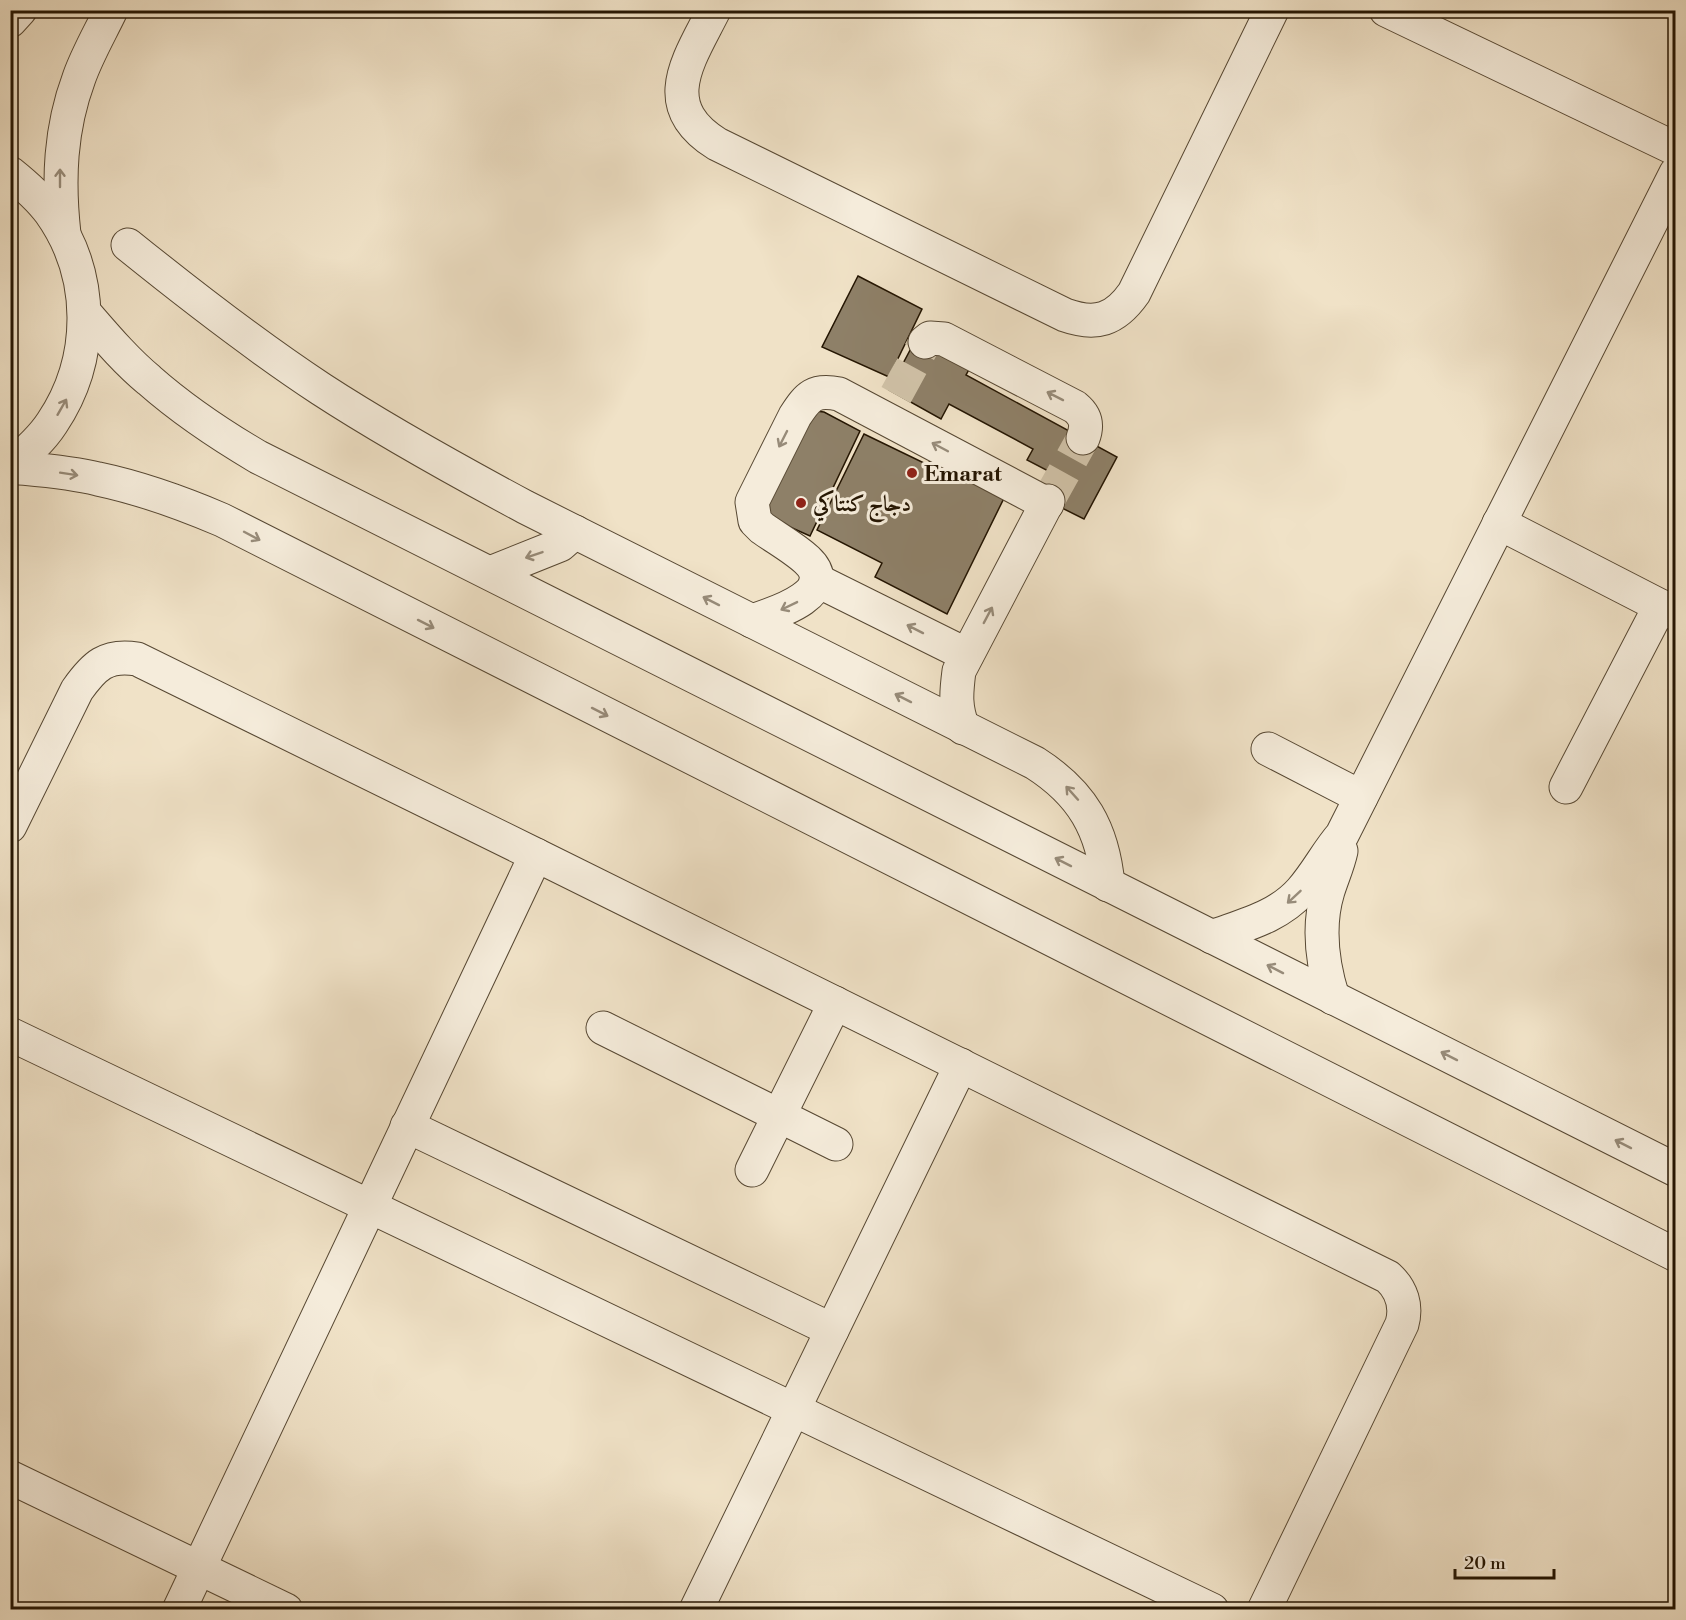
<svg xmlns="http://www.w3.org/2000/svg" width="1686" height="1620" font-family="'Libre Bodoni',Amiri,serif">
<rect width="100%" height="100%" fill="#f0e2c7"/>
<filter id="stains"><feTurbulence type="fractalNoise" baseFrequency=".00333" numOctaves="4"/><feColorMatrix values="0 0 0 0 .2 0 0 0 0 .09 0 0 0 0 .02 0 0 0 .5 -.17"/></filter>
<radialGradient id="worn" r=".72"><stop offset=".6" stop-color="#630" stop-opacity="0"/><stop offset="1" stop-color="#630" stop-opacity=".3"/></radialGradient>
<!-- building -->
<g fill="#8e8068" stroke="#241502" stroke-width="1.5">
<path d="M858 276 922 309 889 377 822 347Z"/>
<path d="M917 337 971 366 966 375 1117 457 1084 519 1046 500 1058 476 1027 460 1033 449 949 404 941 419 889 390Z"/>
<path d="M815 411 824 412 860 431 810 536 772 519 764 493Z"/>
<path d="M864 434 928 465 934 451 1009 488 947 614 875 577 882 563 817 530Z"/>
</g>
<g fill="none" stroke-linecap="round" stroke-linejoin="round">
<!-- minor-tunnel -->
<g stroke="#d1c3a9" stroke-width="33" stroke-dasharray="33 16" stroke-linecap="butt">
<path d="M896 395 925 342"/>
<path d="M1048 501 1083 438"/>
</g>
<defs>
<g id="minor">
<path d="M714 10C689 60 655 105 717 144L1065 315C1096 326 1115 320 1134 293L1272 10"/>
<path d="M1386 10 1676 149"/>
<path d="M10 21 20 10"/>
<path d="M10 173C25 185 39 197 50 212 95 275 95 359 52 423 41 440 26 453 10 466"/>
<path d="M64 234C58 180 60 129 79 78 87 55 100 33 111 10"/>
<path d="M128 245C190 295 254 345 321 389 387 432 456 470 525 507L1035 763C1082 793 1103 829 1108 885"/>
<path d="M85 313C105 336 125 360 149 380 183 410 219 434 258 457L1676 1170"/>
<path d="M925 342 930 338 944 339 1075 407C1086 416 1088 425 1083 438"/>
<path d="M10 467C40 470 70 472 98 479 141 488 182 503 222 520L1676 1255"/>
<path d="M1499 523 1676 614"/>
<path d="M490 573 560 545 575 532"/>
<path d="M816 580 967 655"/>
<path d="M752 621C773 614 842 593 807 560 794 548 776 538 762 528L755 521 752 502 795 416C808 396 814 389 839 394L1047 504"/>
<path d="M963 728C955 707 956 694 959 671L1048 501"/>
<path d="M1268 749 1361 797"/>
<path d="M1566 787 1660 606"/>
<path d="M10 826 77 690C94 666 106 654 137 659L536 855 1388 1277C1402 1290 1407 1306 1402 1324L1264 1610"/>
<path d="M1212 937C1244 925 1278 917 1301 891 1317 873 1327 852 1342 835L1676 173"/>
<path d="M1333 998C1322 963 1317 927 1328 891 1332 878 1338 865 1341 851"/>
<path d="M603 1028 836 1144"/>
<path d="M10 1034 1212 1610"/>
<path d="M407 1126 832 1330"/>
<path d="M752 1170 835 1003"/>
<path d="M10 1477 286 1610"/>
<path d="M179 1610 536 855"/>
<path d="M696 1610 961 1065"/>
</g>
</defs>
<!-- minor casing -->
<use href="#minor" stroke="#574833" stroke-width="35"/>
<!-- minor -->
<use href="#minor" stroke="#f5ecdb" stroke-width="33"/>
</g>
<!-- one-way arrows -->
<defs><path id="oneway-shaft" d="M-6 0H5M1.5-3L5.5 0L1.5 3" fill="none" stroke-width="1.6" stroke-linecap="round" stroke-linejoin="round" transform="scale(1.5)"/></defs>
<g stroke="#978b79">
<use href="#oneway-shaft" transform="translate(60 178) rotate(-90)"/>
<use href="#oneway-shaft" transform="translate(1055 396) rotate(-153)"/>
<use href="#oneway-shaft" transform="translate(62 407) rotate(-60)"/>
<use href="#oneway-shaft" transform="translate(783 439) rotate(117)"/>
<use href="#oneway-shaft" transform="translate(940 447) rotate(-152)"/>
<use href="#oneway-shaft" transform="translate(69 474) rotate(9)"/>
<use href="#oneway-shaft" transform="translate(252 536) rotate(28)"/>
<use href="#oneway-shaft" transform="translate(534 555) rotate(161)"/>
<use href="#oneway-shaft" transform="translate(711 601) rotate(-153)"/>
<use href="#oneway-shaft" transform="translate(789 606) rotate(154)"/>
<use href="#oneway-shaft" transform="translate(988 615) rotate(-62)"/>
<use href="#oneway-shaft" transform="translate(426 624) rotate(27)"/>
<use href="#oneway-shaft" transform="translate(915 629) rotate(-153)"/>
<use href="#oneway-shaft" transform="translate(903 698) rotate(-153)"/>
<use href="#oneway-shaft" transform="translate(600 712) rotate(27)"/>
<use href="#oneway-shaft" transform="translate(1072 793) rotate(-132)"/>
<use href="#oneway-shaft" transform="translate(1063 862) rotate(-153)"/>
<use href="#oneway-shaft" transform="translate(1294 897) rotate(137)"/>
<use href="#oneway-shaft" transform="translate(1275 969) rotate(-153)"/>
<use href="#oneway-shaft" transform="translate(1449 1056) rotate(-153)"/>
<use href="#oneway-shaft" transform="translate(1623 1144) rotate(-153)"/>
</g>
<!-- markers -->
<g fill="#8f2418" stroke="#f5ecdb" stroke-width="2">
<circle cx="912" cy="473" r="6"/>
<circle cx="801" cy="503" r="6"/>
</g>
<g text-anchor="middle" stroke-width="6" stroke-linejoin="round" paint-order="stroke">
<!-- poi labels -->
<g font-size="22" font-weight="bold" fill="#241502" stroke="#f5ecdb" text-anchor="start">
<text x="924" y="481">Emarat</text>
<text x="813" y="511">دجاج كنتاكي</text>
</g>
</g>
<!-- margin -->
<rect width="1686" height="1620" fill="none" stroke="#f0e2c7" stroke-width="36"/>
<rect x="12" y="12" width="1662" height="1596" fill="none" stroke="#241502" stroke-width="3"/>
<rect x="18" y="18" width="1650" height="1584" fill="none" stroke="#241502" stroke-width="1.5"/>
<!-- scale -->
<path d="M1455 1569v9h99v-9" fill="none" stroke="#241502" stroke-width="3"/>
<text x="1464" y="1569" font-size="18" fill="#241502" stroke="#f5ecdb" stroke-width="4.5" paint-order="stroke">20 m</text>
<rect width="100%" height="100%" filter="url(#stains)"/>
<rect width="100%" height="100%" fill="url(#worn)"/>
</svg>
